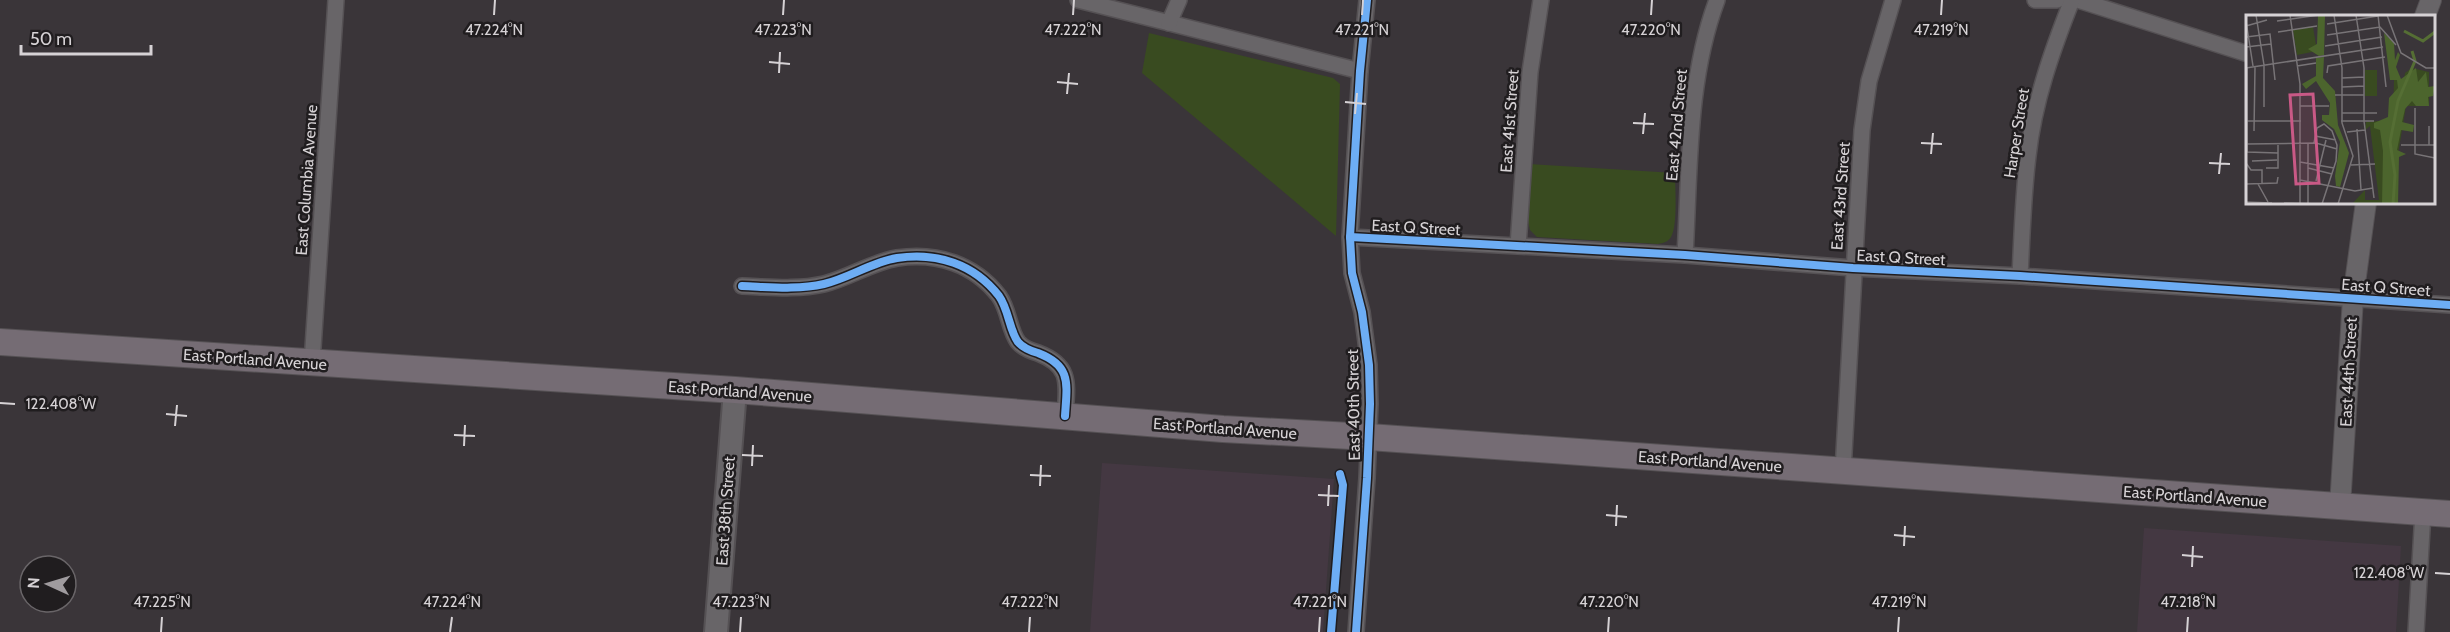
<svg xmlns="http://www.w3.org/2000/svg" width="2450" height="632" font-family="Cabin,sans-serif">
<rect width="100%" height="100%" fill="#3a3539"/>
<!-- built -->
<g fill="#443842">
<path d="M1102 463 1334 479 1323 632H1090Z"/>
<path d="M2144 528 2401 546 2396 632H2137Z"/>
</g>
<!-- green -->
<g fill="#394b20">
<path d="M1149 33 1333 78 1340 84 1336 236 1142 73Z"/>
<path d="M1529 164 1675 173C1675 188 1678 225 1671 237 1668 242 1663 243 1658 244L1537 237 1530 230 1528 221Z"/>
</g>
<g fill="none" stroke-linecap="round" stroke-linejoin="round">
<defs>
<g id="minor">
<path d="M1078 0 1360 71"/>
<path d="M2035 0H2057"/>
<path d="M2078 0 2248 54"/>
<path d="M1169 23 1179 0"/>
<path d="M1350 237 1685 255 1853 268 2020 276 2450 305"/>
<path d="M1518 246 1530 72 1541 0"/>
<path d="M1685 255C1690 170 1687 80 1717 0"/>
<path d="M2020 276C2022 236 2023 196 2028 156 2034 101 2052 51 2072 0"/>
<path d="M742 286C770 287 797 290 824 284 849 278 872 262 897 258 937 252 974 264 999 296 1009 310 1009 330 1018 342 1023 348 1031 351 1038 353 1072 366 1067 384 1065 416"/>
<path d="M312 363 336 0"/>
<path d="M1843 471 1862 130 1869 81 1893 0"/>
<path d="M1356 632 1367 478 1370 404 1369 365 1362 312 1352 273 1350 237 1360 71 1367 0"/>
<path d="M2416 632 2423 512"/>
</g>
<g id="tertiary">
<path d="M2425 16 2431 0"/>
<path d="M2340 506 2353 298 2366 202"/>
</g>
<path id="secondary" d="M716 632 735 390"/>
<path id="primary" d="M0 342 735 390 1223 429 1369 437 2450 514"/>
</defs>
<!-- minor casing -->
<use href="#minor" stroke="#555154" stroke-width="18"/>
<!-- tertiary casing -->
<use href="#tertiary" stroke="#555154" stroke-width="22"/>
<!-- secondary casing -->
<use href="#secondary" stroke="#555154" stroke-width="26"/>
<!-- primary casing -->
<use href="#primary" stroke="#555154" stroke-width="28"/>
<!-- minor -->
<use href="#minor" stroke="#686568" stroke-width="15"/>
<!-- tertiary -->
<use href="#tertiary" stroke="#686568" stroke-width="20"/>
<!-- secondary -->
<use href="#secondary" stroke="#686568" stroke-width="22"/>
<!-- primary -->
<use href="#primary" stroke="#756c74" stroke-width="26"/>
<defs>
<g id="cycleway">
<path d="M1350 237 1685 255 1853 268 2020 276 2450 305"/>
<path d="M742 286C770 287 797 290 824 284 849 278 872 262 897 258 937 252 974 264 999 296 1009 310 1009 330 1018 342 1023 348 1031 351 1038 353 1072 366 1067 384 1065 416"/>
<path d="M1331 632 1343 485 1340 474"/>
<path d="M1356 632 1367 478 1370 404 1369 365 1362 312 1352 273 1350 237 1360 71 1367 0"/>
</g>
</defs>
<!-- cycleway casing -->
<use href="#cycleway" stroke="#201d1f" stroke-width="11"/>
<!-- cycleway -->
<use href="#cycleway" stroke="#6dadf4" stroke-width="8"/>
</g>
<!-- ticks -->
<path fill="none" stroke="#d6d2d5" stroke-width="2" d="M494 15 495 0M783 15 784 0M1073 15 1074 0M1362 15 1363 0M1651 15 1652 0M1941 15 1942 0M769 62 790 64M779 73 780 52M1057 82 1078 84M1067 94 1069 73M1345 102 1366 104M1355 114 1357 93M1633 123 1654 124M1643 134 1645 113M1921 143 1942 144M1931 154 1933 133M2209 163 2230 164M2219 174 2221 153M0 403 15 404M166 414 187 416M175 426 177 405M454 435 475 436M464 446 465 425M742 455 763 456M752 466 753 445M1030 475 1051 476M1040 486 1041 465M1318 495 1339 496M1328 506 1329 485M1606 515 1627 517M1616 526 1617 505M1894 535 1915 537M1904 546 1905 526M2182 555 2203 557M2192 567 2193 546M2435 573 2450 574M161 632 162 617M450 632 452 617M740 632 741 617M1029 632 1030 617M1319 632 1320 617M1608 632 1609 617M1898 632 1899 617M2187 632 2188 617"/>
<g text-anchor="middle" stroke-width="5" stroke-linejoin="round" paint-order="stroke">
<!-- street labels -->
<g font-size="16" fill="#d6d2d5" stroke="#201d1f">
<text transform="translate(1509 121) rotate(-86)" y="6">East 41st Street</text>
<text transform="translate(1676 125) rotate(-85)" y="6">East 42nd Street</text>
<text transform="translate(2016 133) rotate(-81)" y="6">Harper Street</text>
<text transform="translate(306 180) rotate(-86)" y="6">East Columbia Avenue</text>
<text transform="translate(1840 196) rotate(-86)" y="6">East 43rd Street</text>
<text transform="translate(1416 227) rotate(3)" y="6">East Q Street</text>
<text transform="translate(1901 257) rotate(3)" y="6">East Q Street</text>
<text transform="translate(2386 287) rotate(4)" y="6">East Q Street</text>
<text transform="translate(255 359) rotate(4)" y="6">East Portland Avenue</text>
<text transform="translate(2348 372) rotate(-87)" y="6">East 44th Street</text>
<text transform="translate(740 391) rotate(4)" y="6">East Portland Avenue</text>
<text transform="translate(1353 405) rotate(-91)" y="6">East 40th Street</text>
<text transform="translate(1225 428) rotate(4)" y="6">East Portland Avenue</text>
<text transform="translate(1710 461) rotate(4)" y="6">East Portland Avenue</text>
<text transform="translate(2195 496) rotate(4)" y="6">East Portland Avenue</text>
<text transform="translate(725 511) rotate(-86)" y="6">East 38th Street</text>
</g>
</g>
<!-- overview -->
<g transform="translate(2246 15)">
<rect width="189" height="189" fill="#3a3539"/>
<path d="M67 12 71 36 51 40 47 15ZM166 53 183 57V91H160L152 139 151 189H106L119 175V185H133L124 111 119 115 120 107 147 105 148 65H158L159 58ZM119 55H131V81H119Z" fill="#394b20"/>
<path d="M79 0 78 40 73 41 62 34 71 29 72 1ZM138 18 148 28 149 45 152 37 154 40 150 52 155 64 170 53 172 67 180 57 182 72 189 71 187 81 182 82 183 91H170L166 86 159 94 156 107 168 110 167 117 155 115 151 135 160 139 153 142 152 189H136L137 136 134 115 128 113V108L142 102 143 83 152 73 151 65H144ZM78 42 77 63 89 76 92 110 103 138 94 172 90 171 89 161 94 127 88 114 76 105V100H83L84 88 70 66 60 74 56 69 70 61V43Z" fill="#4c652d"/>
<path fill="none" stroke="#556e34" stroke-width="3" d="M158 16 177 26 189 17M147 189 149 160 144 127 152 86 169 46 166 36"/>
<path fill="none" stroke="#787477" stroke-width="1.5" d="M10 0 18 50V92M44 0 54 69V189M88 0 96 53V108L107 141 92 189M110 0 118 53V106L128 183M132 0 140 72M141 0 155 38 180 53H189M0 6 7 51M31 6 73 0M81 9 132 1M0 11 21 5M32 17 71 11M81 20 134 12 150 30M0 22 24 19 29 65M79 31 136 22M0 32 25 29M51 51 70 48M0 53 137 32M1 53V137L32 138M81 58 82 51 139 42M96 63 118 62M96 72 118 71M89 80H118M54 91H83M169 93V139L189 143M96 98H131M0 106H55M95 106H128M183 111V130M111 114 115 175M8 116 9 52M101 117 119 115M69 121 90 125M62 128V189M68 128 71 113 78 109 86 116 91 130 90 146 76 189M1 129 70 128 91 134M155 130H189M6 146 31 145M54 147 88 153M0 148 5 155H16V168M105 150 129 149M20 153H32V130M62 153 86 159M54 165 109 176 127 173M70 166 80 125M0 169 31 168 32 162M12 169 22 187M0 187 26 188M38 188 75 189"/>
<path fill="#c95986" fill-opacity="0.15" stroke="#c95986" stroke-width="3" d="M67 79 73 168 50 169 44 80Z"/>
<rect width="189" height="189" fill="none" stroke="#d6d2d5" stroke-width="3"/>
</g>
<g font-size="15" text-anchor="middle" fill="#d6d2d5" stroke="#201d1f" stroke-width="5" stroke-linejoin="round" paint-order="stroke">
<text x="494" y="35">47.224°N</text>
<text x="783" y="35">47.223°N</text>
<text x="1073" y="35">47.222°N</text>
<text x="1362" y="35">47.221°N</text>
<text x="1651" y="35">47.220°N</text>
<text x="1941" y="35">47.219°N</text>
<text x="61" y="409">122.408°W</text>
<text x="2389" y="578">122.408°W</text>
<text x="162" y="607">47.225°N</text>
<text x="452" y="607">47.224°N</text>
<text x="741" y="607">47.223°N</text>
<text x="1030" y="607">47.222°N</text>
<text x="1320" y="607">47.221°N</text>
<text x="1609" y="607">47.220°N</text>
<text x="1899" y="607">47.219°N</text>
<text x="2188" y="607">47.218°N</text>
</g>
<!-- north arrow -->
<g transform="translate(48 584) rotate(274)"><circle r="28" fill="#201d1f" stroke="#696568" stroke-width="1.5"/>
<path d="M0-4.5L10 22L0 15L-10 22Z" fill="#9f9b9e"/>
<text y="-9" font-size="16" font-weight="bold" text-anchor="middle" fill="#d6d2d5">N</text>
</g>
<!-- scale -->
<path d="M21 45v9h130v-9" fill="none" stroke="#d6d2d5" stroke-width="3"/>
<text x="30" y="45" font-size="18" fill="#d6d2d5" stroke="#201d1f" stroke-width="4.5" paint-order="stroke">50 m</text>
</svg>
